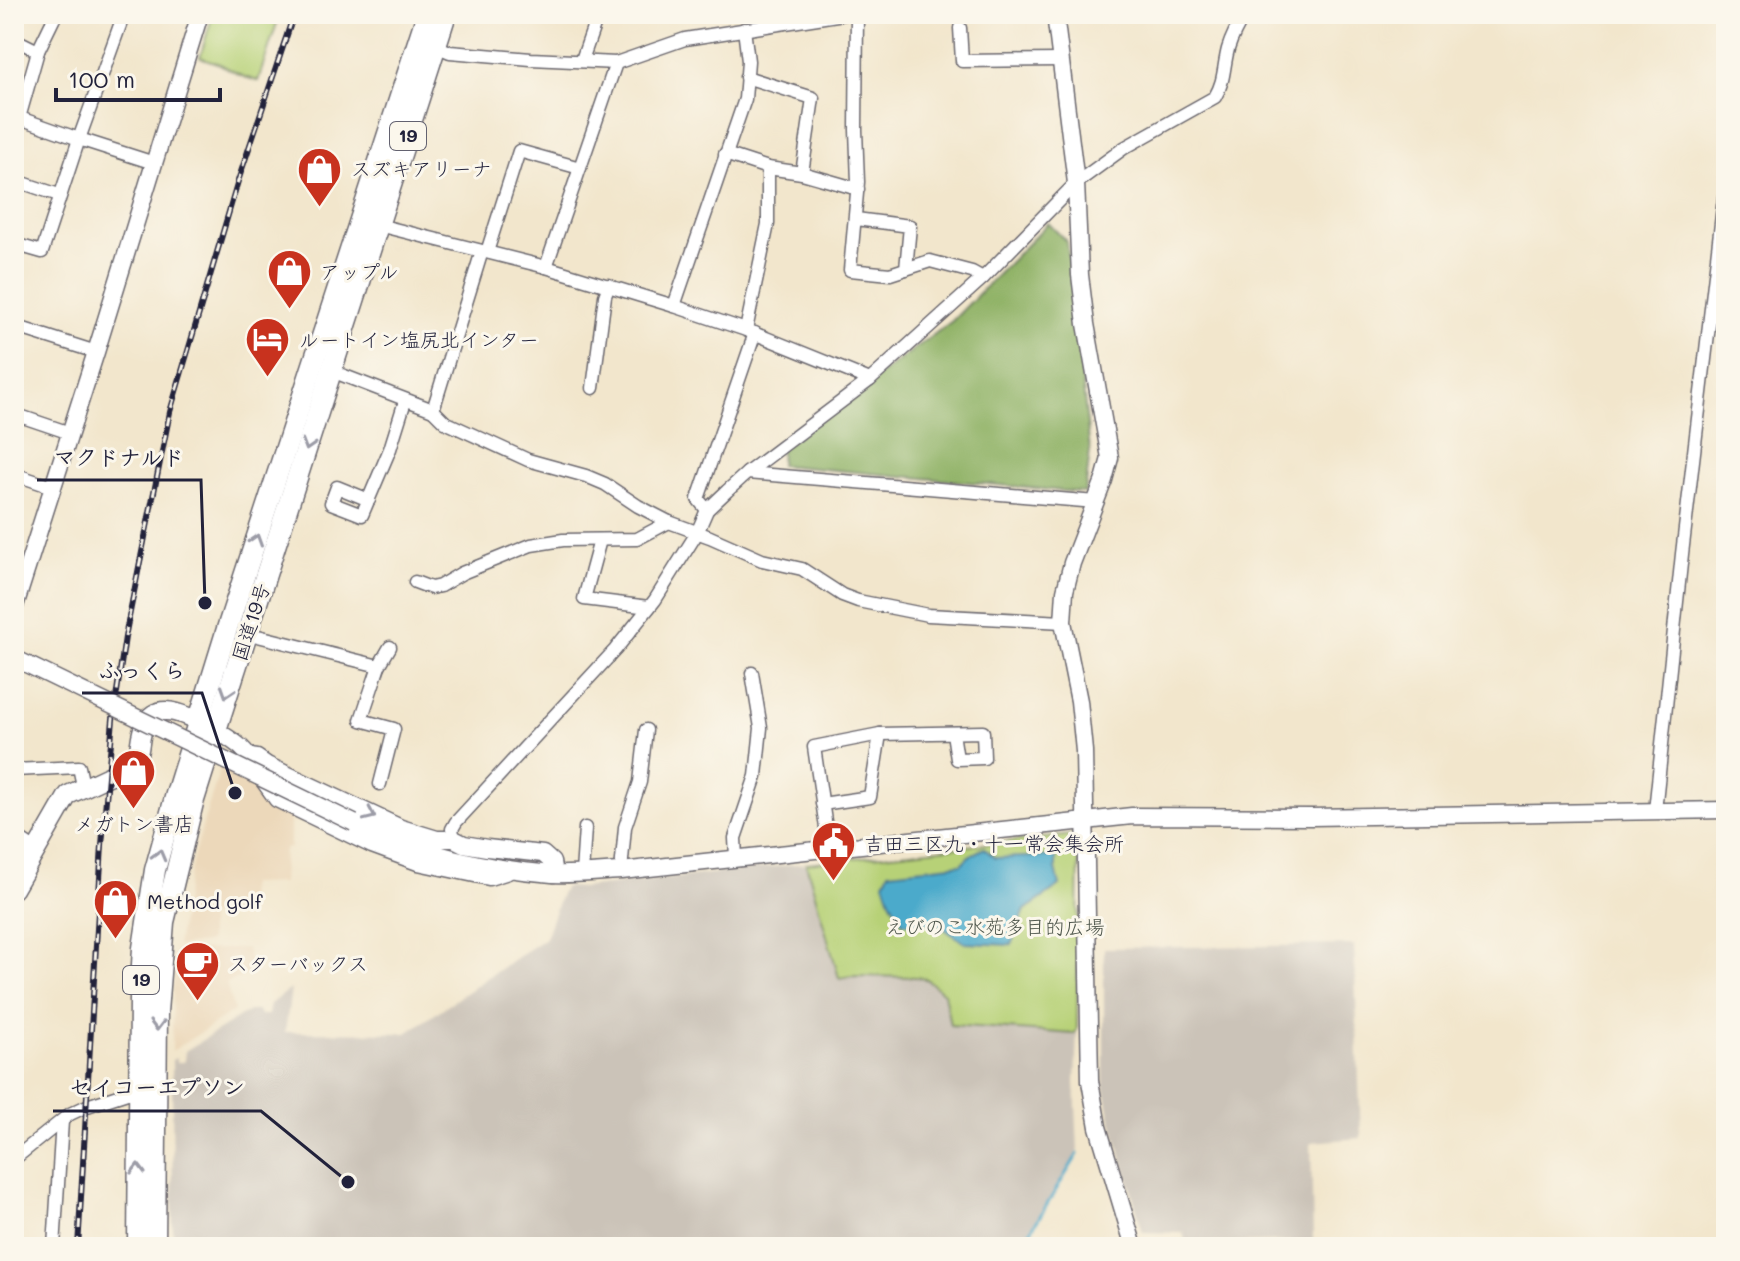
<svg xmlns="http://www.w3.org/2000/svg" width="1740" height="1261" font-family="Mali,'Klee One',sans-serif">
<rect width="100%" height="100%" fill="#fbf7ec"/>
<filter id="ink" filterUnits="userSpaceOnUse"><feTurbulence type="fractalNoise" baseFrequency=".0125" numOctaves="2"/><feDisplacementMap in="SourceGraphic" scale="16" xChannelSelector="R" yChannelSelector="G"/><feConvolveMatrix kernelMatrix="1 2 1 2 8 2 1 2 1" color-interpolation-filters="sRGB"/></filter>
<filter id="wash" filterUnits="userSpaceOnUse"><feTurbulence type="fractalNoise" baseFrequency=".006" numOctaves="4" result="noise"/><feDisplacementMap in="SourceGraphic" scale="32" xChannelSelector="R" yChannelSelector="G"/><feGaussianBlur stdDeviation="1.8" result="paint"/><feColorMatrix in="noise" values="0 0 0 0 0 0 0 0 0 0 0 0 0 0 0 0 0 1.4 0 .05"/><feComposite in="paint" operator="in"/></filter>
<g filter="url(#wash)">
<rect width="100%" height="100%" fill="#f2e6cc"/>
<!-- built -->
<g fill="#ecd8ba">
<path d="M221 765 256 782 260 792 270 803 290 813V848L284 849 282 883 249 884 247 913 209 916V941L206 943 177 946 187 885 195 850Z"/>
<path d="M246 948 253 973 226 983 234 1011 172 1051 173 989 176 951Z"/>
</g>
<!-- industrial -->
<g fill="#cbc3b8">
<path d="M806 863 839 978 852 976 916 977 926 979 944 993 950 1025 1073 1034 1077 1030 1075 1082 1078 1152 1019 1247H173L172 1060 176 1058V1062H184L185 1051 249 1011H258L260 1015H268L270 1004 291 989 285 1032 407 1033 545 938 561 894 565 887 582 888 655 880Z"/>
<path d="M1354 945 1361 1138 1311 1142 1313 1241 1186 1244 1183 1233 1143 1232 1109 1111 1104 1084V948Z"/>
</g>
<!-- green -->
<g fill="#b7d177" stroke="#6c7a59" stroke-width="2">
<path d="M213 14H280L258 81 244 77 220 64 200 57Z"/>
<path d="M1071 835 1079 840 1077 1030 1074 1034 950 1025 944 993 926 979 916 977 852 976 839 978 806 863Z"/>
</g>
<!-- forest -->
<path fill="#91b368" stroke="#5a6a52" stroke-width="2" d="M1048 223 1067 242 1090 451 1085 493 780 465 781 448 952 321Z"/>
<!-- water -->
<path fill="#4caacb" stroke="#376683" stroke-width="2" d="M984 848 995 858 1056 856V869L1060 886 1025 910 1011 945 965 943 936 923H903L890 900 884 882 889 872 961 864 969 856Z"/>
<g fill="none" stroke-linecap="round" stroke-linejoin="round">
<!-- stream -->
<path stroke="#4caacb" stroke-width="3" d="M1021 1247 1078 1154"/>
</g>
</g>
<g filter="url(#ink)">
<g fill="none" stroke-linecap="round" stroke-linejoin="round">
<defs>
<g id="minor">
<path d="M857 14 856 130 858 182 850 270 890 274 930 261 972 272 983 278"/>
<path d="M960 28 962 61 1061 60"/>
<path d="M14 39 38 51"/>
<path d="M431 44 450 52 531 59 616 63 685 39 843 14"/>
<path d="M582 60 598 14"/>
<path d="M746 77 813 98 802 173"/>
<path d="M14 116 79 139 154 163"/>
<path d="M19 118 38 51 56 14"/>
<path d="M725 154 768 168 802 173 858 189"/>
<path d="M14 180 59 195"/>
<path d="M856 219 910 226 906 269"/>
<path d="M374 224 546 267 674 306 746 330 870 380"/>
<path d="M14 244 42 252 79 139 124 14"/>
<path d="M487 252 519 151 580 168"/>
<path d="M546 267 616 63"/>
<path d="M674 306 745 99 748 61 744 29"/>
<path d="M14 326 96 352"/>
<path d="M746 330 768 224V168"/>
<path d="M329 370 433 410 445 422 528 460 586 476 605 484 638 506 669 522 710 537 762 560 802 569 842 595 858 601 928 615 1063 622"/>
<path d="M593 388 605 296 609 285"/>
<path d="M433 410 482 251"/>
<path d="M14 414 70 433"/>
<path d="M747 473 1096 502"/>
<path d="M14 474 52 487"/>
<path d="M369 500 337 487 331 503 362 515 390 449 405 401"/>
<path d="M707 510 698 499 755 333"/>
<path d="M600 540 584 599 649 607"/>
<path d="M415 582 431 588 440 586 462 573 531 545 563 540 637 539 669 522"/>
<path d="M246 633 379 666 390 647"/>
<path d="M379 666 361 720 394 729 380 784"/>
<path d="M14 770 79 767 83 786"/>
<path d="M822 804 870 797 880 734"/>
<path d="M1655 811 1682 554 1726 181"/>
<path d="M454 839 452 829 456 822 615 650 655 600 697 533 707 510 727 491 747 473 870 380 983 278 1076 183 1124 148 1215 97C1225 80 1223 68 1228 49 1232 36 1238 25 1245 14"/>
<path d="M829 848 814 747 880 734 983 732 984 758 957 759 953 733"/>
<path d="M736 858 735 838 756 776 761 728 752 673"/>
<path d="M621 871 625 827 640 782 646 730"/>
<path d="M582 873 585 828"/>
<path d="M14 1159 70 1114 87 1106 127 1093H138"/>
<path d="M54 1247 62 1121"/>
</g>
<g id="tertiary">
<path d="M1055 14 1076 183 1080 275 1086 324 1110 458 1104 480 1072 563 1065 591 1063 622 1079 701 1084 751 1090 1081 1098 1127 1134 1247"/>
<path d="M14 609 96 352 200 14"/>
<path d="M216 730C229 739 247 747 252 764L277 799 372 845 418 862 489 877 508 871"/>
<path d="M250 757 257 758 267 765 401 828 437 839H454L464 844 487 848 543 854 552 862 554 874"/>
<path d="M354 823C417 852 483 869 552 874 575 875 598 872 621 871L1132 816 1312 817 1726 810"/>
<path d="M14 838 35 852"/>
</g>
<path id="secondary" d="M14 889 68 795 130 766C142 753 138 747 142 732 151 695 189 716 210 727"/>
<g id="trunk">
<path d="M138 1247 140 997 143 948 155 870 176 794 227 629 427 14"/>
<path d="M155 1247 157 1012 164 922 193 803 216 730 446 14"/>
</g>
</defs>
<!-- minor casing -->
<use href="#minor" stroke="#6b676e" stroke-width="15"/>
<!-- tertiary casing -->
<use href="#tertiary" stroke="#6b676e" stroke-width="19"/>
<!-- secondary casing -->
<use href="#secondary" stroke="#6b676e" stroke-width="21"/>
<!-- trunk casing -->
<use href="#trunk" stroke="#6b676e" stroke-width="23"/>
<!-- minor -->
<use href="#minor" stroke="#fff" stroke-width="12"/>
<!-- tertiary -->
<use href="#tertiary" stroke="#fff" stroke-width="16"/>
<!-- secondary -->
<use href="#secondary" stroke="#fff" stroke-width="18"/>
<!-- trunk -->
<use href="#trunk" stroke="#fff" stroke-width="20"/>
<defs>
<path id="rail" d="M78 1247 102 845 113 719 125 637 170 412 238 181 294 14"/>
</defs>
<!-- rail casing -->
<use href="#rail" stroke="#22223b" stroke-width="6"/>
<!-- rail -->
<use href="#rail" stroke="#fbf7ec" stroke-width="3" stroke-dasharray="9" stroke-linecap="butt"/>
<defs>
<path id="tertiary-bridge" d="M14 658 354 823"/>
</defs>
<!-- tertiary-bridge casing -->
<use href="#tertiary-bridge" stroke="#6b676e" stroke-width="19" stroke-linecap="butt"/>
<!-- tertiary-bridge -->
<use href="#tertiary-bridge" stroke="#fff" stroke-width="16"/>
</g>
<!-- one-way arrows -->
<defs><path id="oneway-chevron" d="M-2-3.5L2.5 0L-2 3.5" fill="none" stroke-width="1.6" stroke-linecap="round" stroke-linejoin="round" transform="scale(2)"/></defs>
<g stroke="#9c9ca7">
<use href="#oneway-chevron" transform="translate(308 445) rotate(107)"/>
<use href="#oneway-chevron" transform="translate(256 540) rotate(-72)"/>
<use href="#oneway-chevron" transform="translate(227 692) rotate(108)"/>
<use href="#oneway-chevron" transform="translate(370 815) rotate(24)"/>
<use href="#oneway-chevron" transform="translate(159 855) rotate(-75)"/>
<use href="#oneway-chevron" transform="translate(157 1025) rotate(90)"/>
<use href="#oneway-chevron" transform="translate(138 1169) rotate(-90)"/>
</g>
</g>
<!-- icons -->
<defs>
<symbol id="shop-pin" viewBox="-11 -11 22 30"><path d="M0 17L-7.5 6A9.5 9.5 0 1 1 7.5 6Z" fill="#c8321e" stroke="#fbf7ec"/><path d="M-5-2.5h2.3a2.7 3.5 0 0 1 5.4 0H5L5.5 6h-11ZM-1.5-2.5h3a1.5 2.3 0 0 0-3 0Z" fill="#fff"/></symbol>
<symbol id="hotel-pin" viewBox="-11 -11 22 30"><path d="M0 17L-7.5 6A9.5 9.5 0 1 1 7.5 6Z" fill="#c8321e" stroke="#fbf7ec"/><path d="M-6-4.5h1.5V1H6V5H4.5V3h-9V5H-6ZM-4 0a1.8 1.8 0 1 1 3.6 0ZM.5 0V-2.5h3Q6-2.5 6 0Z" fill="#fff"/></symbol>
<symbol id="civic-pin" viewBox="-11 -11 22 30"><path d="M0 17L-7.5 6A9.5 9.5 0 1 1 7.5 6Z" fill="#c8321e" stroke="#fbf7ec"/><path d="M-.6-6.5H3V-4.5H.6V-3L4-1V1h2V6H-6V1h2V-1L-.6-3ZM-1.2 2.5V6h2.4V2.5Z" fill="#fff"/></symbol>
<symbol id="cafe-pin" viewBox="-11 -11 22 30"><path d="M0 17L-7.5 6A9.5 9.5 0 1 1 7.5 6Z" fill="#c8321e" stroke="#fbf7ec"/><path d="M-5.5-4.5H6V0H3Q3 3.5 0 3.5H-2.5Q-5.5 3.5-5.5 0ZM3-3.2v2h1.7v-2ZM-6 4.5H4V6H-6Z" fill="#fff"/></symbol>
</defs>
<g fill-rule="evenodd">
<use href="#shop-pin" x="294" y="144" width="51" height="69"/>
<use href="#shop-pin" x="264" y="246" width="51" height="69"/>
<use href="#hotel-pin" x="242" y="314" width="51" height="69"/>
<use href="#shop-pin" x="108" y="746" width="51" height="69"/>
<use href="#civic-pin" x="808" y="818" width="51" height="69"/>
<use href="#shop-pin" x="90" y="876" width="51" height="69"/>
<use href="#cafe-pin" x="172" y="938" width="51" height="69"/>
</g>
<g text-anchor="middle" stroke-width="6" stroke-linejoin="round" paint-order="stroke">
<!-- shield labels -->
<g fill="#fbf7ec" stroke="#636270" stroke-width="2">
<rect x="390" y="122" width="36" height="28" rx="6"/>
<rect x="123" y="966" width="36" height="28" rx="6"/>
</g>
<g font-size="18" font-weight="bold" fill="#22223b">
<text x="408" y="142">19</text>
<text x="141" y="986">19</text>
</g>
<!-- poi labels -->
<g font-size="20" fill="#22223b" stroke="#fbf7ec" text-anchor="start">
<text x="351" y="176">スズキアリーナ</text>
<text x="320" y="279">アップル</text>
<text x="299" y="347">ルートイン塩尻北インター</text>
<text x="134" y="831" text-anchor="middle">メガトン書店</text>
<text x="864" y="851">吉田三区九・十一常会集会所</text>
<text x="147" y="909">Method golf</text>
<text x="228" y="971">スターバックス</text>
</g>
<!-- street labels -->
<g font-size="20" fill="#22223b" stroke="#fbf7ec">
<text transform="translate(251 622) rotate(-72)" y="7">国道19号</text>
</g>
<!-- park labels -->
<g font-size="20" fill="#4f574d" stroke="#fbf7ec">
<text x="995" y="934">えびのこ水苑多目的広場</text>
</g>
</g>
<!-- callouts -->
<path fill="none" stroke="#22223b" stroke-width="3" d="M205 603L201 480H37M235 793L202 693H82M348 1182L261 1111H53"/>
<g fill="#22223b" stroke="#fbf7ec" stroke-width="3">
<circle cx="205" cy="603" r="8"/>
<circle cx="235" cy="793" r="8"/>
<circle cx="348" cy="1182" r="8"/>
</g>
<g font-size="22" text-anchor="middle" font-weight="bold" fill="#22223b" stroke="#fbf7ec" stroke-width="6" stroke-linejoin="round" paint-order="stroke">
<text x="119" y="465">マクドナルド</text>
<text x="142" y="678">ふっくら</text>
<text x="157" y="1095">セイコーエプソン</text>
</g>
<!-- margin -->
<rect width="1740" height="1261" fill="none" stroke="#fbf7ec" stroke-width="48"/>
<!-- scale -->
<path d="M56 88v12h164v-12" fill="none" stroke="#22223b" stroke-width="4"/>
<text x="68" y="88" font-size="24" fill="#22223b" stroke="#fbf7ec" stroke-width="6" paint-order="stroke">100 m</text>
</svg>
